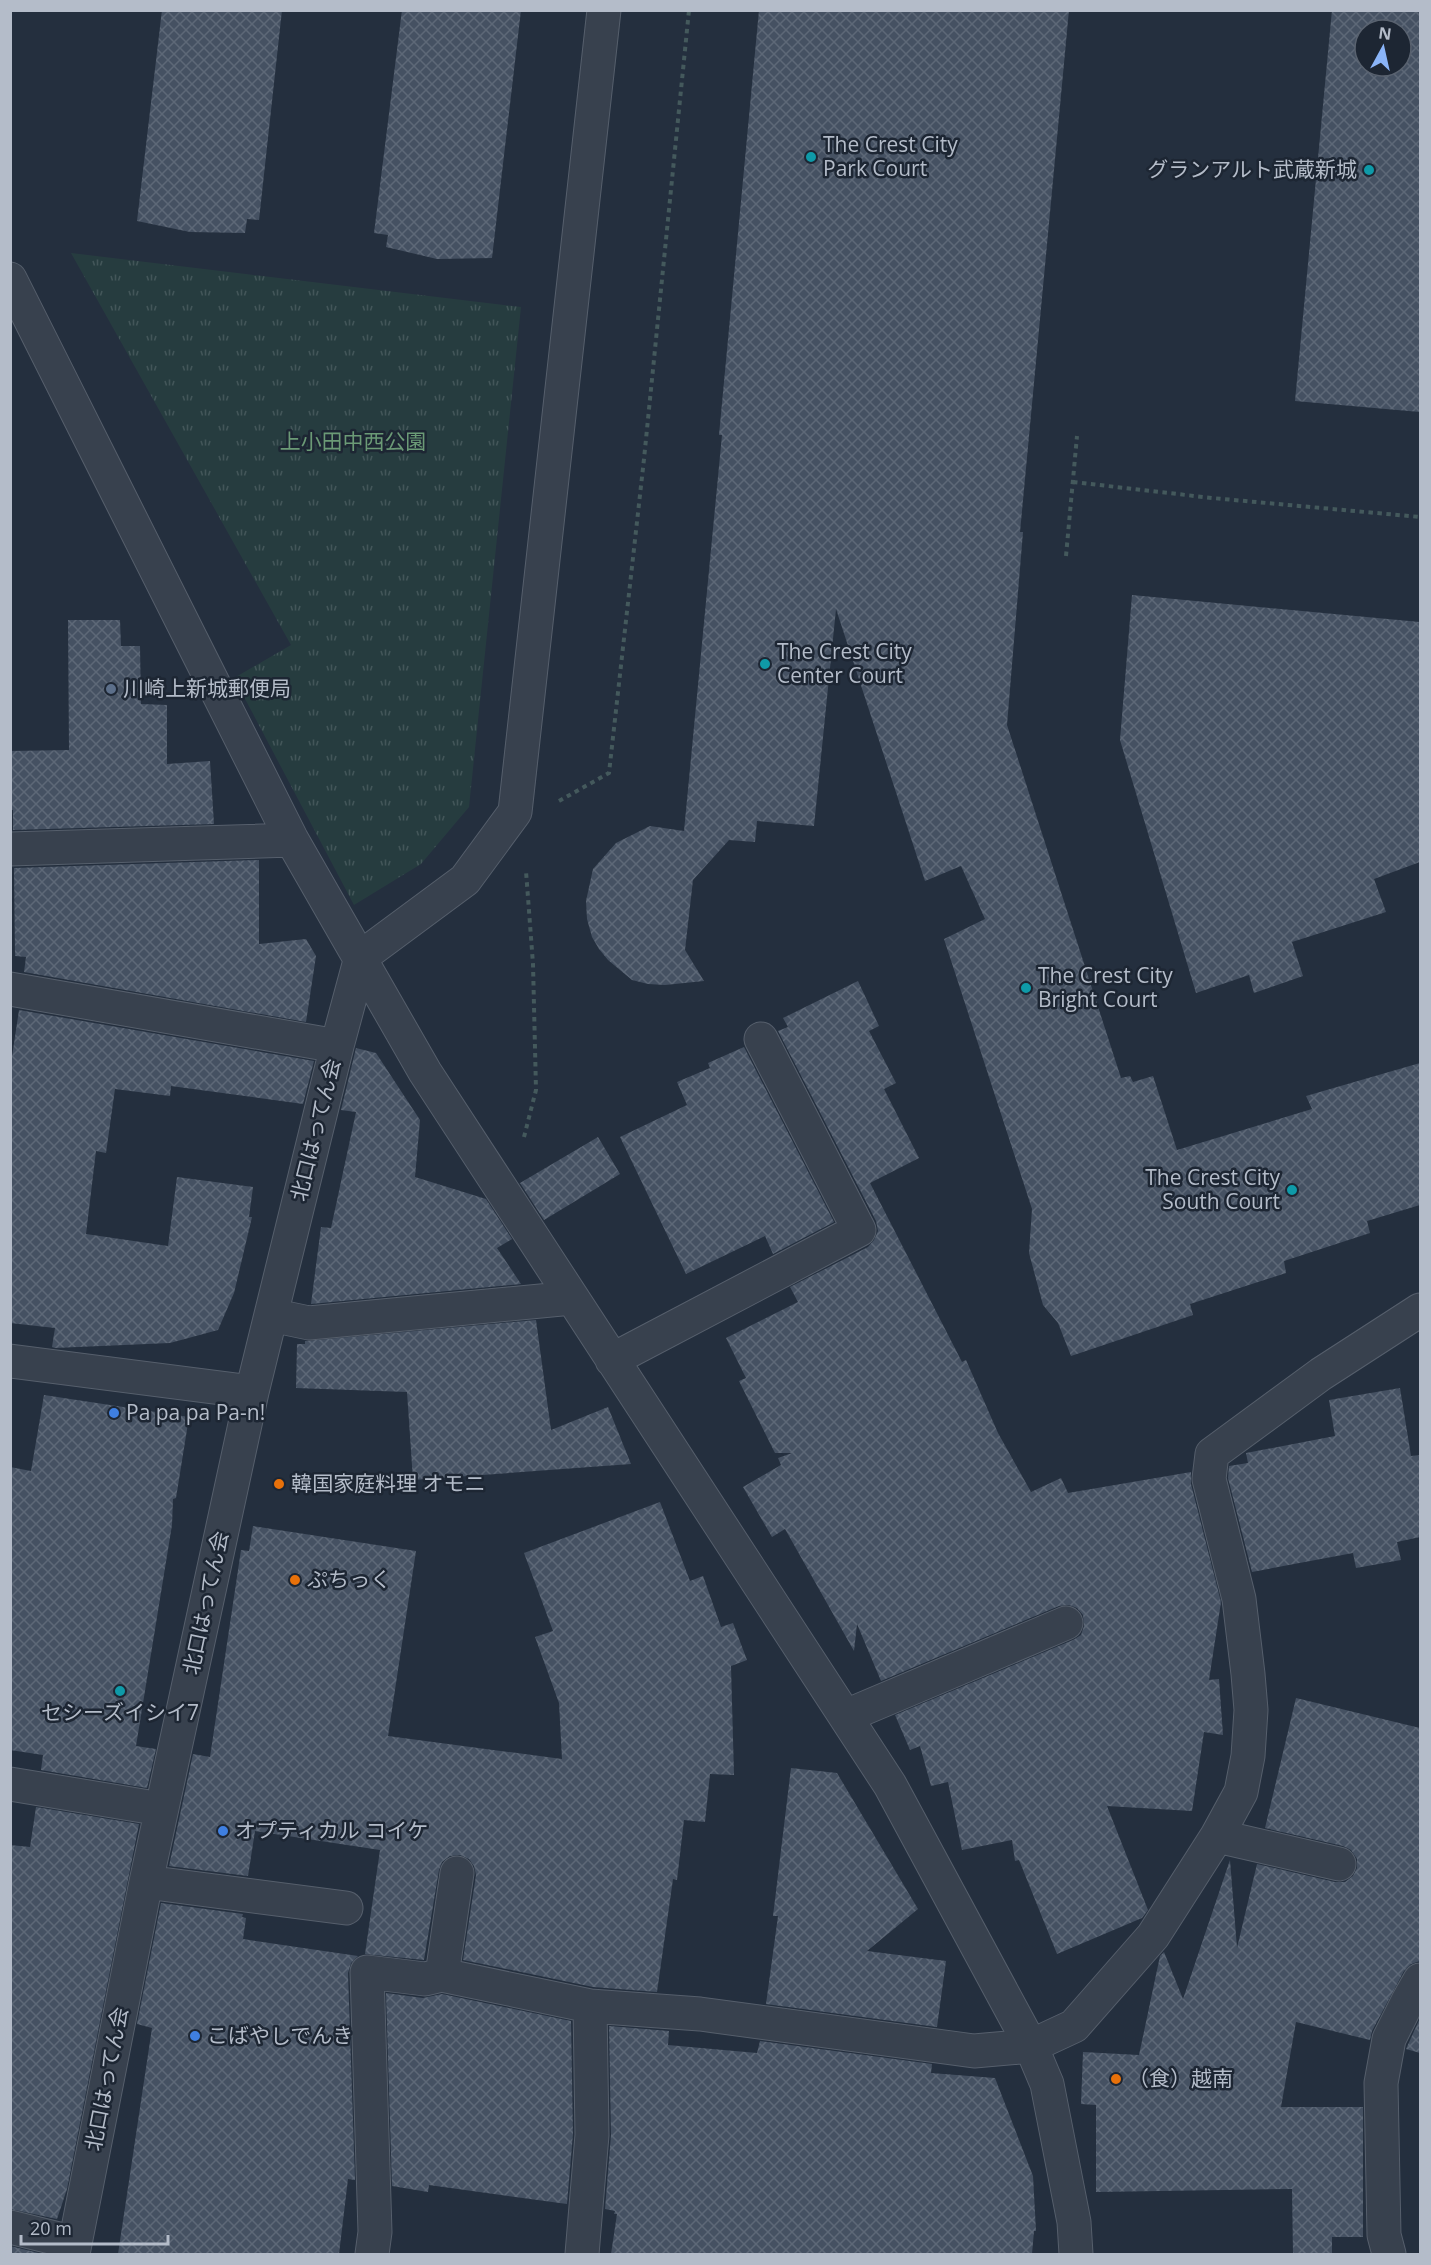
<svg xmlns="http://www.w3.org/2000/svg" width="1431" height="2265" viewBox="0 0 1431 2265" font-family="'Open Sans','Noto Sans JP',sans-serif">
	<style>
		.grass { fill: url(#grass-tufts) }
		.building { fill: url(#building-cross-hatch); fill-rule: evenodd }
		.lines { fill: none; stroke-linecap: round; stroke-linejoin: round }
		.minor-casing { stroke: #565f6c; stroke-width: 35 }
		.path { stroke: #44595c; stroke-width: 4; stroke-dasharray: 4.5 4.5; stroke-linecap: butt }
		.minor { stroke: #38414e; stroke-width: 33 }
		.culture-dot { fill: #0f9aa8; stroke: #1d2633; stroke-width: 2 }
		.service-dot { fill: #5c6f8a; stroke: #1d2633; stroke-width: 2 }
		.shop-dot { fill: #3f7fe0; stroke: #1d2633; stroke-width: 2 }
		.food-dot { fill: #e8710a; stroke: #1d2633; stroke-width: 2 }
		.labels { text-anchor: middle; stroke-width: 5; stroke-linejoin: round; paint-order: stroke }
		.poi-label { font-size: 21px; fill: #b4bcc9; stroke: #1d2633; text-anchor: start }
		.park-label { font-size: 21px; fill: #6b9a76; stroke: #1d2633 }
		.street-label { font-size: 21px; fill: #b4bcc9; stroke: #1d2633 }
	</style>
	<defs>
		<pattern id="grass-tufts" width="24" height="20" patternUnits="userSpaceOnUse" patternTransform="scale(1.5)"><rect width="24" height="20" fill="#263c3f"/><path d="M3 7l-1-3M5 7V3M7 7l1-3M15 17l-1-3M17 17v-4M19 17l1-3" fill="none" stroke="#435659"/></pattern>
		<pattern id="building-cross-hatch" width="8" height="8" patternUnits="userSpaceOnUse" patternTransform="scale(1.5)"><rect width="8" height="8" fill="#455162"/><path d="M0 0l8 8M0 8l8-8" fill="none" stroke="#5d6877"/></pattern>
	</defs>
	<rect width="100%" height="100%" fill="#242f3e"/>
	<path class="grass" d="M71,253L521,307L469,807L421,864L354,905L234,678L291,645Z"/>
	<path class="building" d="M162,10H282L259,220L247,219L245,233L190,232L137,221Z
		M402,10H521L492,258L437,259L386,247L388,235L374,233Z
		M759,10H1069L1020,532H1023L1007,725L1121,1078L1130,1076L1133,1082L1153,1076L1177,1150L1312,1109L1306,1096L1420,1063V1205L1367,1221L1370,1233L1284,1261L1286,1273L1190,1304L1193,1315L1071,1356L1058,1323L1043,1305L1029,1253L1032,1209L944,939L985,919L961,866L925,881L836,609L814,826L757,821L755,842L729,840L693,880L685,950L704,981L665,985L648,984L632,980L608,960L599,949L592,937L587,919L586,901L593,869L616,843L650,826L684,831L722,435H719Z
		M1332,10H1420V412L1295,401ZM1365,30H1401V66H1365Z
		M1132,595L1420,622V862L1374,879L1386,912L1292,942L1303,976L1254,993L1249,975L1196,993L1120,740Z
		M68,620H120L121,646H140L141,704L167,705V764L210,761L214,824L13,830V810H10V751L69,750Z
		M259,860V944L306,939L316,956L306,1022L24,972L26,957L15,956L14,868Z
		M858,981L879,1026L869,1031L896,1083L884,1089L919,1158L870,1183L962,1362L966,1360L998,1433L1031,1492L1061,1478L1068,1493L1191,1472V1484L1221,1602L1209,1680L1219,1679L1223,1735L1204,1732L1192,1811L1107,1806L1148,1910L1142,1918L1057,1954L1019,1860L1015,1861L1012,1840L962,1850L948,1782L931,1786L920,1746L910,1750L895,1715L1073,1640L1081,1635L1084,1626L1083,1615L1077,1608L1069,1605L1059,1606L881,1681L857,1624L854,1651L785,1529L772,1537L743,1487L781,1465L778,1458L792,1453H775L739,1381L746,1378L726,1338L798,1302L790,1287L868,1247L874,1240L878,1231L876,1221L778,1031L788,1027L783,1018Z
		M19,1010L314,1061L303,1104L171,1086L170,1096L115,1089L106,1153L96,1151L86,1234L168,1246L177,1177L253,1187L249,1217H252L234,1293L218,1330L170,1343L55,1348L52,1347L55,1328L10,1323V1070Z
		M744,1047L834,1222L773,1254L765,1236L686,1274L620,1137L687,1105L677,1082L710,1068L708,1063Z
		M356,1048L376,1053L420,1120L415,1177L486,1199L512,1239L497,1248L521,1284L311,1304L321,1227L331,1228L356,1112L341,1110Z
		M598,1137L620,1174L544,1220L520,1183Z
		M536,1320L551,1430L608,1407L631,1464L413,1480L407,1392L296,1388L297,1344H305V1341Z
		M1400,1388L1411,1456L1420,1455V1537L1397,1542L1401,1560L1356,1568L1353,1553L1252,1572L1228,1478L1229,1466L1248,1463L1246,1453L1335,1436L1329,1400Z
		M44,1395L189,1417L176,1498L173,1499L172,1525L136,1746L156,1749L147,1788L41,1770L43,1755L10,1750V1467L31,1471Z
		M660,1502L690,1581L703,1576L721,1627L733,1623L747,1660L731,1666L734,1775L710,1774L705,1822L684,1820L677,1880L673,1879L657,1992L593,1987L463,1960L476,1875L474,1866L469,1859L460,1855L450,1856L442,1862L439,1870L424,1960L365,1954L380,1850L255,1831L248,1876L169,1866L193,1754L210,1757L241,1550L249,1551L253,1526L416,1551L388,1736L562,1759L559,1703L535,1637L553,1631L524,1553Z
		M1296,1698L1420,1728V1961L1411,1964L1404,1971L1372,2031L1370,2040L1296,2022L1281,2107H1363V2237H1332V2254H1293L1292,2189L1096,2192V2105L1081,2104L1083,2052L1139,2055L1160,1956L1164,1952L1183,1999L1230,1860L1237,1948L1257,1864L1335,1882H1345L1353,1876L1357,1868V1859L1351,1850L1343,1846L1265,1828Z
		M791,1768L837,1773L918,1909L867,1951L946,1961L937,2027L766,2004L778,1916H773Z
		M36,1807L139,1824L67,2189L57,2219L10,2209V1845L30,1847Z
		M161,1903L243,1914L242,1917L246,1918L243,1939L358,1956L351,1963L348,1973L355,2180L348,2179L339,2254H118L152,2028L137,2024Z
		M386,1993L423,1998L442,1994L571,2021L573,2134L567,2204L429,2185L428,2192L392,2186Z
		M1420,2018V2053L1406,2049Z
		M609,2026L669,2031L668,2045L757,2053L760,2041L932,2064L931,2073L995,2078L1033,2176L1036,2231H1034L1032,2254H611L617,2214H614L615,2211L605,2209L611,2135Z
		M10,2246L43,2254H10Z"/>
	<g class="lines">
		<defs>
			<path id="minor" d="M10,279L292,840L425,1072L890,1785L1031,2046L1047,2084L1074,2222L1076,2254
				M10,849L292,840
				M10,989L337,1046
				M271,1315L309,1323L572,1298
				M612,1360L859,1230L761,1039
				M10,1361L252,1392
				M846,1716L1066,1623
				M10,1784L161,1809
				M1217,1836L1339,1864
				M146,1882L346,1908
				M442,1975L457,1873
				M10,2227L75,2243
				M73,2254L146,1882L252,1392L337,1046L361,957L465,880L515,812L604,10
				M372,2254L375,2232L367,1972L425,1979L442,1975L590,2006L700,2014L974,2051L1031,2046L1074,2026L1153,1936L1217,1836L1241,1792L1248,1756L1251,1710L1248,1674L1239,1599L1209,1479L1212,1454L1321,1374L1420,1310
				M582,2254L592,2135L590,2006
				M1389,2254L1384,2235L1381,2083L1389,2039L1408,2001L1420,1980"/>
		</defs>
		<use href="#minor" class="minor-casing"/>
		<path class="path" d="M1073,482L1212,498L1420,517
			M1066,556L1077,436
			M559,801L609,773L644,459L689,10
			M524,1137L536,1090L533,964L526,871"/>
		<use href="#minor" class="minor"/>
	</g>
	<g class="culture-dot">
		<circle cx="811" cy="157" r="6"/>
		<circle cx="1369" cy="170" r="6"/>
		<circle cx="765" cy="664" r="6"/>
		<circle cx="1026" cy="988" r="6"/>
		<circle cx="1292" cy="1190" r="6"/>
		<circle cx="120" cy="1691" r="6"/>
	</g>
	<circle class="service-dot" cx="111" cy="689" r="6"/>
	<g class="shop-dot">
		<circle cx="114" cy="1413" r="6"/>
		<circle cx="223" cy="1831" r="6"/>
		<circle cx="195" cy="2036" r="6"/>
	</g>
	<g class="food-dot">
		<circle cx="279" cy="1484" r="6"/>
		<circle cx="295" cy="1580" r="6"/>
		<circle cx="1116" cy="2079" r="6"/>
	</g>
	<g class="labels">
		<g class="poi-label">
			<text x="823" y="152">The Crest City<tspan x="823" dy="24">Park Court</tspan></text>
			<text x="1357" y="177" text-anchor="end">グランアルト武蔵新城</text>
			<text x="777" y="659">The Crest City<tspan x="777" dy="24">Center Court</tspan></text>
			<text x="123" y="696">川崎上新城郵便局</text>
			<text x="1038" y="983">The Crest City<tspan x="1038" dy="24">Bright Court</tspan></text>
			<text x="1280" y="1185" text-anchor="end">The Crest City<tspan x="1280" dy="24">South Court</tspan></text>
			<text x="126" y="1420">Pa pa pa Pa-n!</text>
			<text x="291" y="1491">韓国家庭料理 オモニ</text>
			<text x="307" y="1587">ぷちっく</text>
			<text x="120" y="1720" text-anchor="middle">セシーズイシイ7</text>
			<text x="235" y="1838">オプティカル コイケ</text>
			<text x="207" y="2043">こばやしでんき</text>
			<text x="1128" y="2086">（食）越南</text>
		</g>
		<g class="park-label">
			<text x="353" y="449">上小田中西公園</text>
		</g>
		<g class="street-label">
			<text transform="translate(316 1130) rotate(-76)" y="7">北口はってん会</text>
			<text transform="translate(206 1603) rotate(-78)" y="7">北口はってん会</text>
			<text transform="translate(107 2079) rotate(-79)" y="7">北口はってん会</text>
		</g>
	</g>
	<rect width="1431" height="2265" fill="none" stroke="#b4bcc9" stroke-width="24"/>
	<g transform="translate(1383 48) rotate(8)"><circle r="28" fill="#1d2633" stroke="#59626f" stroke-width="1.5"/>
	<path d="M0-4.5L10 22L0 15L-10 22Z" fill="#8ab4f8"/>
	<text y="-9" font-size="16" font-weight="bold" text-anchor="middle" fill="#b4bcc9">N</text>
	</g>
	<path d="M21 2235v9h147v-9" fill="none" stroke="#b4bcc9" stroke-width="3"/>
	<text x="30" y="2235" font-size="18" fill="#b4bcc9" stroke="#1d2633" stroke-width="4.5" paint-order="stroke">20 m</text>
</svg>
